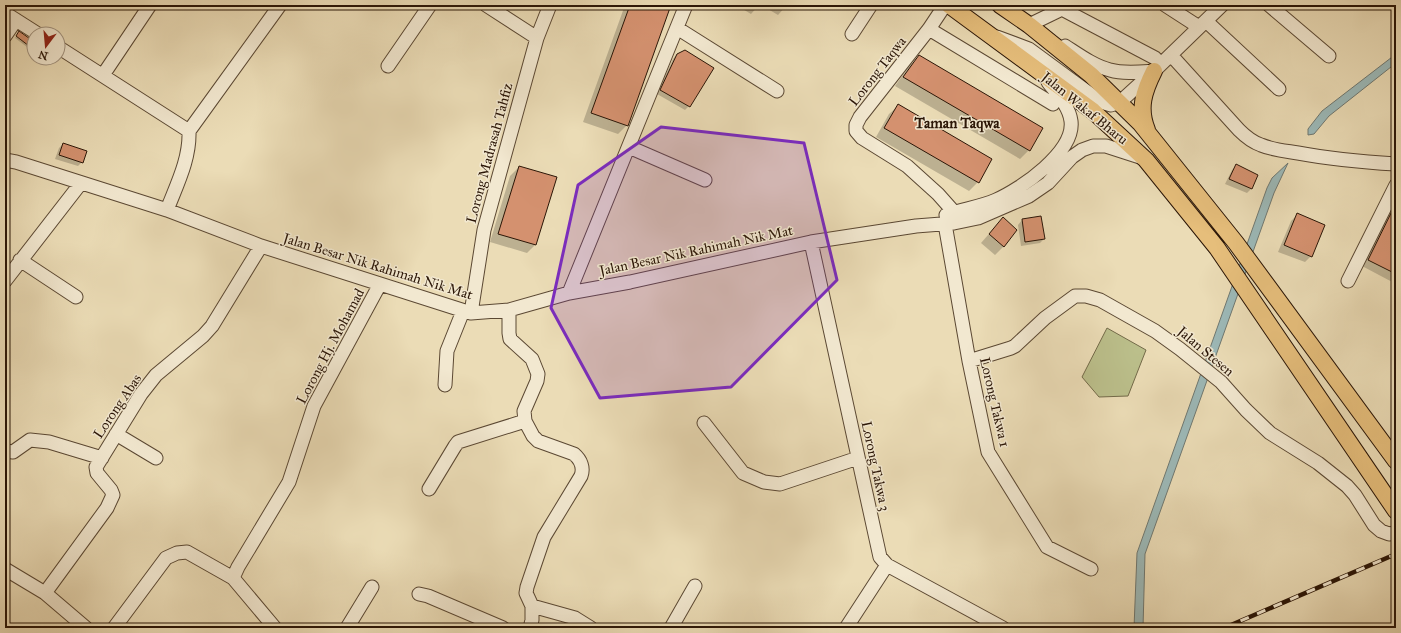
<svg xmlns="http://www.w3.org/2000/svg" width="1401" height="633" viewBox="0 0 1401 633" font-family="'IM FELL Great Primer',serif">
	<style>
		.green { fill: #bbbf8b; stroke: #736a49 }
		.water { fill: #9cb9b8; stroke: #6f7871 }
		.shadow { fill: #0003 }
		.building { fill: #d4916f; stroke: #2b1607 }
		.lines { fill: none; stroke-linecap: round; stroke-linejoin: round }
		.minor-casing { stroke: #5b4833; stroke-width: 15 }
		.major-casing { stroke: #2b1607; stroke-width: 18 }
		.minor { stroke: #f2e8d0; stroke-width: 13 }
		.major { stroke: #e6be7b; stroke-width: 16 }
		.rail-casing { stroke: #2b1607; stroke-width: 4.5 }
		.rail { stroke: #f2e8d0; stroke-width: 3; stroke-dasharray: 9; stroke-linecap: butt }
		.marked { fill: #7b2cbf; fill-opacity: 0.2; stroke: #7b2cbf; stroke-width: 3; stroke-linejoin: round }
		.labels { text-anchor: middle; stroke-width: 3; stroke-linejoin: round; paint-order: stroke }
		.street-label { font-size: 14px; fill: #2b1607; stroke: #f2e8d0 }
		.neighbourhood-label { font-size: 15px; font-weight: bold; fill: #2b1607; stroke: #f2e8d0 }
	</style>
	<rect width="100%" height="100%" fill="#ebdcb6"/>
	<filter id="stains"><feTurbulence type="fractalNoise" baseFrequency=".005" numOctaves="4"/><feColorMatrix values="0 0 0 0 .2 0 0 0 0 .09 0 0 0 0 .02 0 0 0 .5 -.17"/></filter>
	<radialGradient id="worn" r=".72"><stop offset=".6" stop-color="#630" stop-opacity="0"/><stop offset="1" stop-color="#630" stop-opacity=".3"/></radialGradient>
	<path class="green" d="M1107,328L1146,350L1128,396L1099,397L1082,377Z"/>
	<path class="water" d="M1396,54V63L1329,116L1314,134L1308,135V129L1322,111Z
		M1288,163L1274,193L1145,554L1143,628H1134L1137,553L1267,188L1272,178Z"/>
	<path class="shadow" d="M625,5H670L627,125L618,134L583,122Z
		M736,5H759L751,14Z
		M761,5H787L778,15Z
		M17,35L32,41L27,47L15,38Z
		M677,54L689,106L685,110L657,94L673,59Z
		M919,56L1029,150L1020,159L895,86L910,65Z
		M898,106L978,182L969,191L876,137L889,114Z
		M63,144L82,162L78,166L55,159L59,148Z
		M1236,166L1257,175L1251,189L1247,193L1225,184L1232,170Z
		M519,167L535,245L527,253L490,242L510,176Z
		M1394,208L1396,209V284L1362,266L1388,214Z
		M1297,215L1311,256L1305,262L1278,252L1291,221Z
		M1022,220L1044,239L1040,243L1021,246L1018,225Z
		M995,227L1004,246L995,255L981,243Z"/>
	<path class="building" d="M630,5H671L628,126L591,113Z
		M19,31L33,41L29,46L16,36Z
		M685,50L714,68L690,107L660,90L677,54Z
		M919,55L1043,128L1030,151L903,77Z
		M898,104L992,159L979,183L884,128Z
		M63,143L87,151L83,163L59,155Z
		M1236,164L1258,175L1252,189L1229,179Z
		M519,166L557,177L536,245L498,234Z
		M1396,203V274L1368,260Z
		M1297,213L1325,225L1312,257L1284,245Z
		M1041,216L1045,239L1025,242L1022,219Z
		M1003,217L1017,230L1004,247L989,234Z"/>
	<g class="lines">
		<defs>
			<path id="minor" d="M486,5L537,38
				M945,5L929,29L860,117L856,125V131L862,138L907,166L938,194L954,212
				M1165,5L1199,27
				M1269,5L1329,56
				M5,13L38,34
				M1206,21L1279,89
				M1029,25L1062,9L1155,58L1161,64
				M677,28L777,91
				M929,29L1053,104
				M852,34L871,5
				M5,36L16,20
				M997,37L1029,49L1101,102L1111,105L1120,102L1154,71L1222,5
				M1065,46C1079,55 1094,66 1110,70C1124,74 1140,72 1154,71
				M58,47L189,131C190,159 177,184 167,210
				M1171,55L1239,130C1246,137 1252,142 1261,145C1273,150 1286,151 1298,153C1330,159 1363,162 1396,164
				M388,66L430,5
				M103,75L150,5
				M189,131L280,5
				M629,147L705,180
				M5,160L16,162L167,210L261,246L471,313L509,310L569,293L630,282L811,242L916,226L954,223L978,218L1029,196L1048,183L1072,157L1082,150L1093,146H1106L1140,157
				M946,215C963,209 980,207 996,200C1021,189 1075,152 1071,121C1069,106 1057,94 1048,82
				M945,224L969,361L988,452L1047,547L1091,569
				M811,242L880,557L887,565L1003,628
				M20,260L76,297
				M5,281L81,183
				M1348,281L1396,185
				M569,293L686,5
				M509,310V333L510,339L532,359L538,374L537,381L524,411L525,421L533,436L538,441L574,454C581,460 584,468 581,476L544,537L527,587L526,593L532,606L575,618L591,628
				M471,313L484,230L537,38L550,5
				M969,361L1011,348L1015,346L1045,318L1075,296H1086L1100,300L1155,331L1180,349L1221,382L1246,410L1270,433L1318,463L1347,486L1355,495L1374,525L1381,531L1389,534L1396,533
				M445,385L447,351L463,311
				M704,423L743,473L764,482L780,484L858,458
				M116,434L156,458
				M5,451L13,452L30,440L49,442L102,458
				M429,489L455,446L458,442L525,421
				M5,569L45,593L86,628
				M45,593L107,508L113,495L111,490L97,473L96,467L141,394L156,375L203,336L212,326L261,246
				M419,594L428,596L503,628
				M114,628L166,558L177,553L187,552L233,578
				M275,628L233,578L238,567L289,482L314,406L380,284
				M347,628L372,587
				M530,628L532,620V606
				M671,628L695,586
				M846,628L887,565"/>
			<path id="major" d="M949,5L1093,111L1146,160L1217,248L1396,511
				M1000,5L1029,25L1091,75L1140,123L1236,243L1396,461
				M1147,130C1138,108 1144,91 1154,71"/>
		</defs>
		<use href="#minor" class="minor-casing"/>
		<use href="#major" class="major-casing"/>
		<use href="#minor" class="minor"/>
		<use href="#major" class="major"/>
		<defs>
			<path id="rail" d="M1224,628L1396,554"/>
		</defs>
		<use href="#rail" class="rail-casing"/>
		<use href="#rail" class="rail"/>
	</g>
	<path class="marked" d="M661,127L804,143L837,280L731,387L600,398L551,308L578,185Z"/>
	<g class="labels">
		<g class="street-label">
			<text transform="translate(877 71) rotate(-52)" y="5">Lorong Taqwa</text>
			<text transform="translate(1085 108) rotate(39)" y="5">Jalan Wakaf Bharu</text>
			<text transform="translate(489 153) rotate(-75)" y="5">Lorong Madrasah Tahfiz</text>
			<text transform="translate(696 250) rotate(-12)" y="5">Jalan Besar Nik Rahimah Nik Mat</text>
			<text transform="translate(378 266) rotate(17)" y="5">Jalan Besar Nik Rahimah Nik Mat</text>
			<text transform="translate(330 346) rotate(-62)" y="5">Lorong Hj. Mohamad</text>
			<text transform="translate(1206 351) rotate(40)" y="5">Jalan Stesen</text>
			<text transform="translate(995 402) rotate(77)" y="5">Lorong Takwa 1</text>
			<text transform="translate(117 406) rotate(-56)" y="5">Lorong Abas</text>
			<text transform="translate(876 466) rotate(78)" y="5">Lorong Takwa 3</text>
		</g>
		<g class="neighbourhood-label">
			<text x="957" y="128">Taman Taqwa</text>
		</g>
	</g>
	<rect width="1401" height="633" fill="none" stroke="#ebdcb6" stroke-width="20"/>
	<rect x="6" y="6" width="1389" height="621" fill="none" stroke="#2b1607" stroke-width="2"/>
	<rect x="10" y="10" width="1381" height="613" fill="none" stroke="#2b1607"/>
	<g transform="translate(46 46) rotate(196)"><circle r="19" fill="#f2e8d0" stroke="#a29480"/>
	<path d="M0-3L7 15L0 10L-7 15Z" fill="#8f2418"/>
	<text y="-6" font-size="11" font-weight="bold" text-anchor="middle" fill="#2b1607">N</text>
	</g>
	<rect width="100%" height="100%" filter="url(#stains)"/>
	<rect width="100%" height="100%" fill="url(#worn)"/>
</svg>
